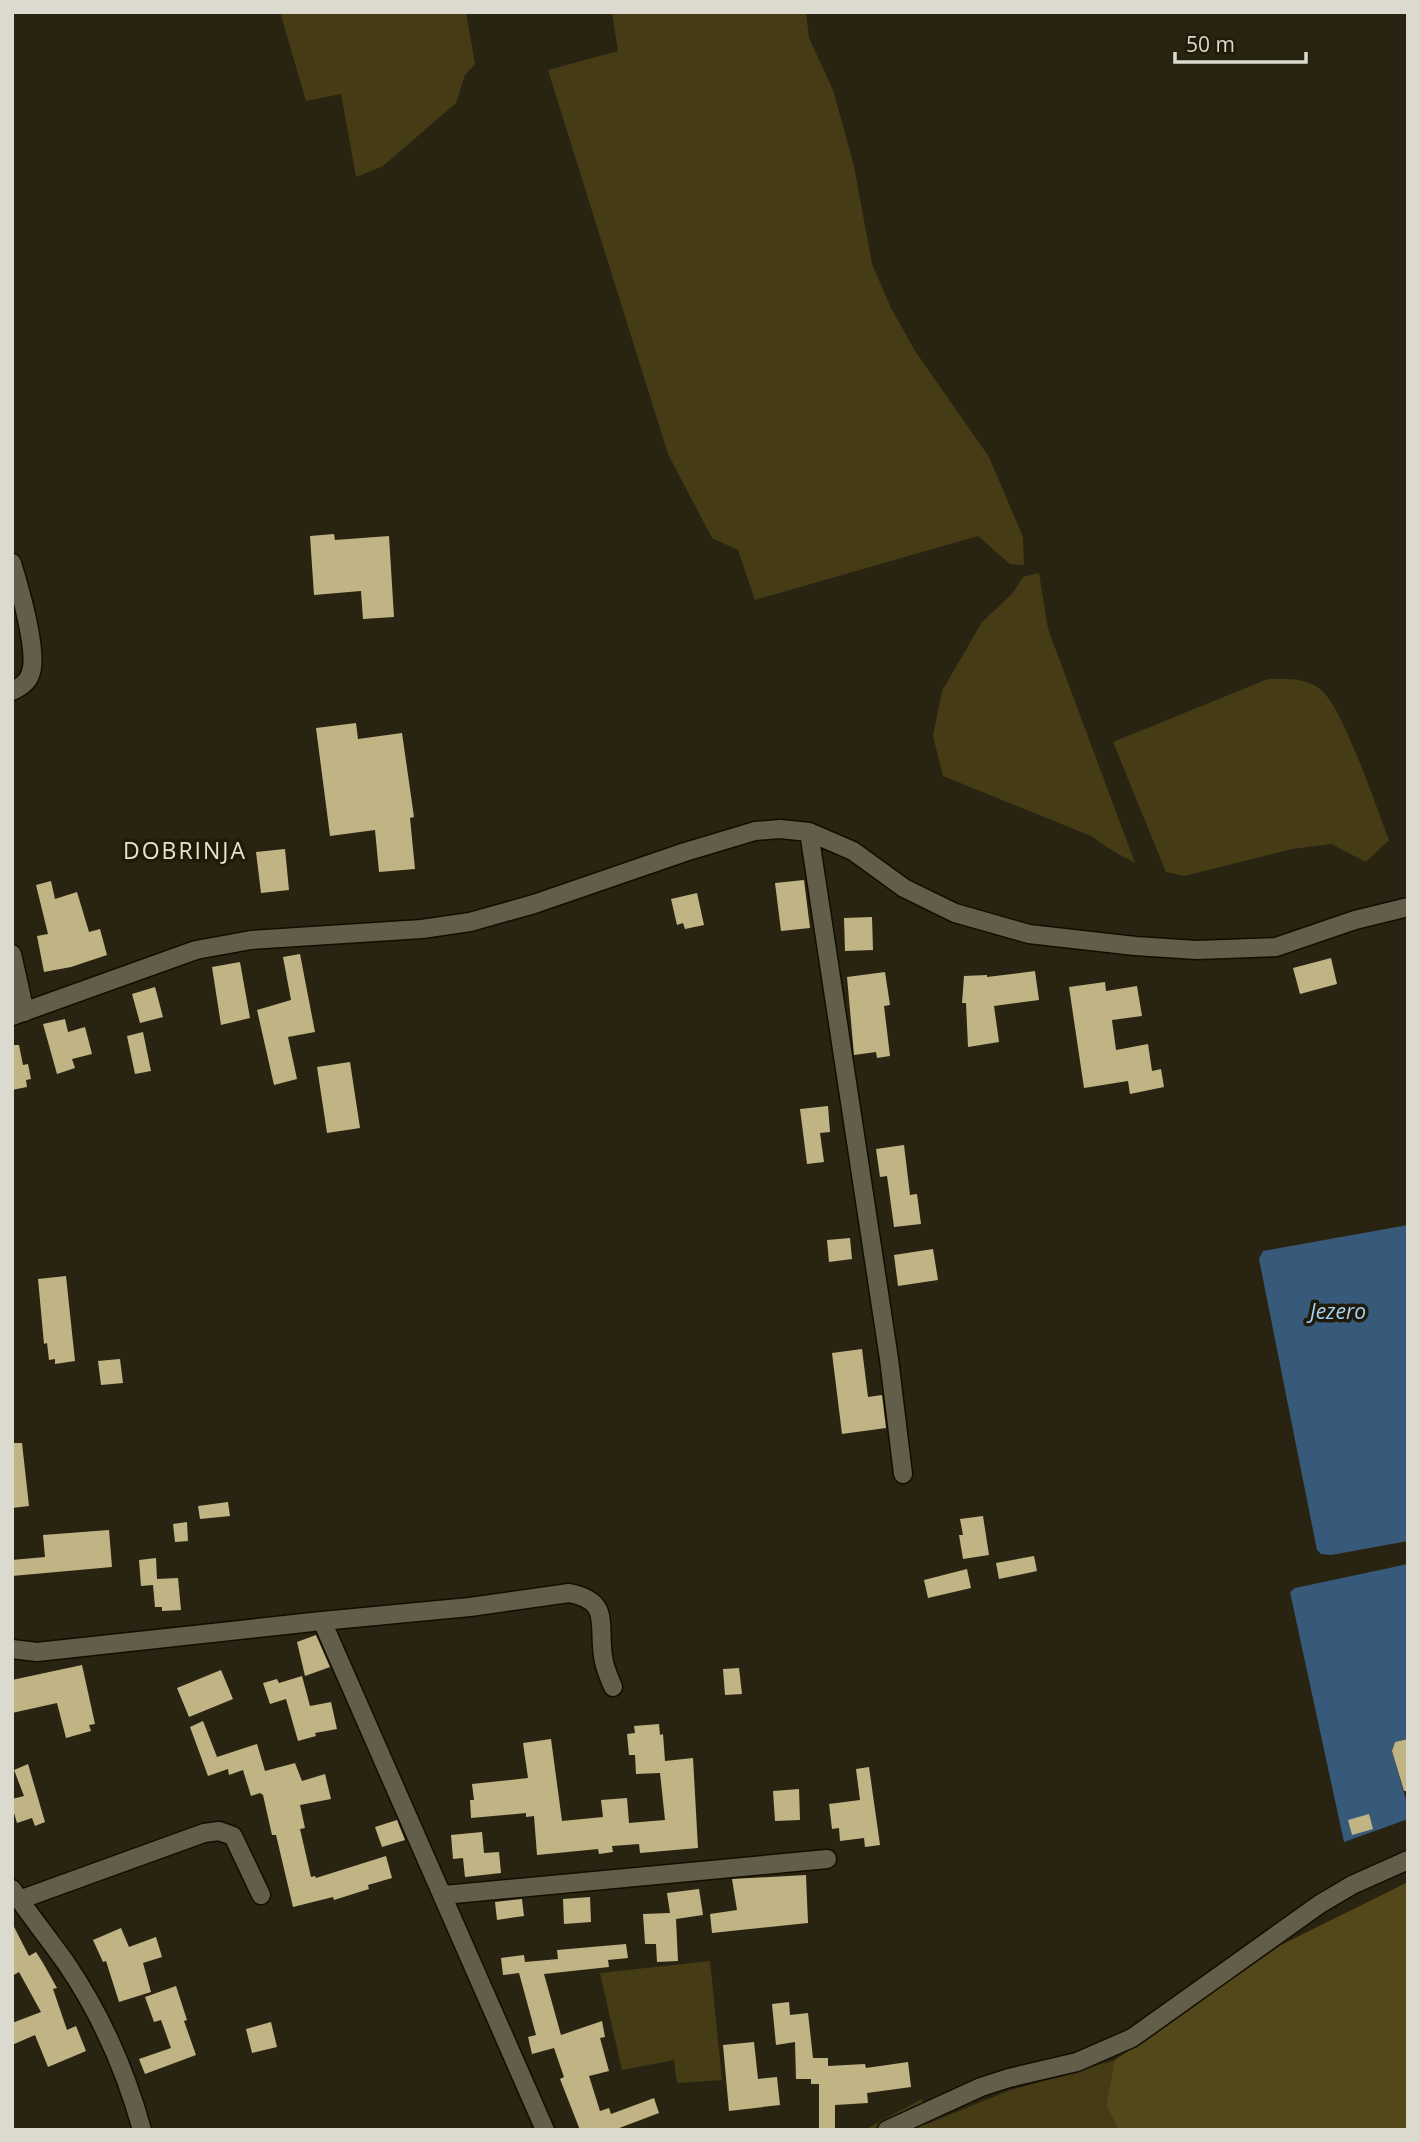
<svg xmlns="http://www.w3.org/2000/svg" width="1420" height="2142" viewBox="0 0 1420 2142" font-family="'Open Sans',sans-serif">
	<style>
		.green { fill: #453c16 }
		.forest { fill: #53481a }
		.water { fill: #385a7a }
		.building { fill: #c1b484 }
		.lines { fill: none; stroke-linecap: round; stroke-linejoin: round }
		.street-casing { stroke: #120d00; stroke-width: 21 }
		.street { stroke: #635e4a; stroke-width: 18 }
		.labels { text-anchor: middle; stroke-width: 7; stroke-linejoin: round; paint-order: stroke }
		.water-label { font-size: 21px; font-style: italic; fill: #a6d2fd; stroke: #1f1b08 }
		.quarter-label { font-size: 23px; letter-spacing: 2px; fill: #e7e2ca; stroke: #1f1b08 }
	</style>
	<rect width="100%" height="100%" fill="#292412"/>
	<path class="green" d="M280,12H466L475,64L465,75L456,103L383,166L356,177L341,94L306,101Z
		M612,12H806L809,38L833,90L854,166L872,264L891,308L915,351L989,457L1023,537L1024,565L1010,564L978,536L755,600L738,550L712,538L668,454L548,70L618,51Z
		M1039,573L1048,629L1135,863L1113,851L1091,836L943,776L933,736L942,691L982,622L1012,594L1023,577Z
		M1268,679C1286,679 1305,677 1320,689C1342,705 1377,809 1389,840L1366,862L1331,844L1292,849L1184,876L1166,872L1113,742Z
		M710,1961L722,2080L677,2083L674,2060L622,2070L600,1973Z
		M1115,2060L1106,2105L1119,2130H864L922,2099L927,2124L1008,2091Z"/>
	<path class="forest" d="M1408,1882V2130H1119L1106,2105L1115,2060L1281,1945Z"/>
	<path class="water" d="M1408,1225V1541L1331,1555L1321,1554L1317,1550L1259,1259L1263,1251Z
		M1408,1564V1739L1395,1742L1392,1751L1408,1807V1819L1344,1842L1290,1592L1295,1588Z"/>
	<path class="building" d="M334,534L335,540L389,536L394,617L363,619L361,591L314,595L310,536Z
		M356,723L358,739L402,733L414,817L410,818L415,869L379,872L375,830L330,836L316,728Z
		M285,849L289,890L261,893L256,852Z
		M804,880L810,928L781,931L775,883Z
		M51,881L55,899L77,892L89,932L100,929L107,955L71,967L44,972L37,936L48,934L36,885Z
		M697,893L704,925L685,929L683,923L677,925L671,899Z
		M872,917L873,950L845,951L844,918Z
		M300,954L315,1032L288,1037L297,1079L274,1085L257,1010L291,1000L283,957Z
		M1331,958L1337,984L1300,994L1293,968Z
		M240,962L250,1018L221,1025L212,967Z
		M1035,971L1039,1000L994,1006L999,1042L968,1047L966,1003H962L964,976L987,975V977Z
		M885,972L890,1005L884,1006L890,1056L877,1058L876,1052L854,1055L847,977Z
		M1105,982L1106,991L1137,986L1142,1016L1112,1020L1116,1050L1148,1044L1152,1071L1161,1069L1164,1087L1130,1094L1128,1081L1084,1088L1069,987Z
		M155,987L163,1017L140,1023L132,994Z
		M65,1019L68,1032L85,1027L92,1054L72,1059L75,1068L57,1074L43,1024Z
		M143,1032L151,1071L135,1074L127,1036Z
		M12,1045H19L23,1065L28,1064L31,1079L26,1080L27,1087L12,1090Z
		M350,1062L360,1128L327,1133L317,1067Z
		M828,1106L830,1132L820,1133L824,1162L807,1164L800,1109Z
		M904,1145L910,1195L917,1194L921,1224L894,1227L887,1176L880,1177L876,1149Z
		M850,1238L852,1259L829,1262L827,1240Z
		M933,1249L938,1280L898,1286L894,1255Z
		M66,1276L75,1361L55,1364V1359L49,1360L47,1343L44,1344L38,1279Z
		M862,1349L868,1397L882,1395L886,1428L842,1434L832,1353Z
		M120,1359L123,1383L101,1385L98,1361Z
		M12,1443H22L29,1506L12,1508Z
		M228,1502L230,1516L200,1519L198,1506Z
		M983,1516L989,1555L963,1559L959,1535H963L960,1519Z
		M187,1522L188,1541L175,1542L173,1524Z
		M109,1530L112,1567L12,1576V1560L45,1557L43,1535Z
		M1034,1556L1037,1571L999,1579L996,1563Z
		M156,1558L157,1579L178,1578L181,1610L162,1611V1607H155L153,1585L141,1586L139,1560Z
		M967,1569L971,1588L928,1598L924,1580Z
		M316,1635L330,1667L305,1676L297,1642Z
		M82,1665L95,1724L89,1725L91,1731L66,1738L57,1703L12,1713V1680Z
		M739,1668L742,1694L725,1695L723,1669Z
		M221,1670L233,1699L189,1717L177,1688Z
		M302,1676L310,1706L331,1702L337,1729L315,1733L316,1736L298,1741L286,1699L270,1704L263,1683L277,1679L279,1683Z
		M203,1721L217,1757L257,1744L265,1771L295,1763L302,1781L325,1774L331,1799L300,1805L305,1828L300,1829L311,1877L315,1876L316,1878L386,1856L392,1878L368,1885L369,1889L334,1900L333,1897L293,1907L276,1835H272L263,1795L260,1793L251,1796L243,1770L229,1775L228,1769L208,1776L190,1727Z
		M659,1724L660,1735L663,1734L665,1761L693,1758L698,1848L640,1853L639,1844L612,1846L613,1852L599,1854L598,1849L537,1855L534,1816L526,1817V1813L471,1818L470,1800H474L472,1784L528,1778L523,1743L551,1739L562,1821L603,1817L601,1800L627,1798L629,1823L665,1820L660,1773L636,1774L635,1755H629L627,1734L635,1733L634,1726Z
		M1408,1739V1791H1404L1392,1751L1395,1742Z
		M28,1764L45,1822L35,1826L32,1818L17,1823L12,1806V1799L24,1796L14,1770Z
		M869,1767L880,1845L865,1847L864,1838L840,1841L839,1828L832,1829L829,1804L860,1800L856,1769Z
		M799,1789L800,1820L775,1821L773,1791Z
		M1369,1814L1373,1829L1352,1835L1348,1820Z
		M397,1820L405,1840L382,1847L375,1827Z
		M482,1832L484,1853L499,1852L501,1873L465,1877L463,1858L453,1859L451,1835Z
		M806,1875L808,1923L712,1933L710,1914L737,1910L732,1879Z
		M699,1889L703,1915L676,1919L678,1961L657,1962L656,1944H645L643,1914L670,1913L667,1893Z
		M590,1897L591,1922L564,1924L563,1899Z
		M522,1899L524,1916L497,1920L495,1902Z
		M12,1923L29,1956L36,1952L43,1963L57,1988L53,1989L67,2030L76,2026L86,2051L48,2067L35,2035L12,2045V2023L41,2012L19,1972L12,1976Z
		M121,1928L129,1947L156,1937L162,1957L143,1963L151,1992L119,2002L106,1961L103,1962L93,1940Z
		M626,1944L628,1958L608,1960L609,1967L544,1974L561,2035L602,2021L605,2037L600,2038L609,2071L589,2076L600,2111L609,2108L611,2114L654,2098L659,2113L614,2130H580L560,2079L564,2077L554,2048L532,2054L528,2037L536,2035L519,1973L503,1975L501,1958L524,1955L525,1962L558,1959L557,1950Z
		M176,1986L187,2020L184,2021L196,2055L145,2074L139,2059L171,2048L161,2020L154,2022L145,1997Z
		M789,2002L790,2015L808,2013L813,2058H828V2066L865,2064L866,2068L908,2062L911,2087L867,2093L868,2103L835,2105V2130H819V2084H811V2079H796L795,2042L776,2045L772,2004Z
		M271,2022L277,2047L252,2053L246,2029Z
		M754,2042L758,2079L777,2077L780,2105L729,2111L723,2045Z"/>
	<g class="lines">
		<defs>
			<path id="street" d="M12,563C19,586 38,651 31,672C29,682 21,687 12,691
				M809,832L889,1359L903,1474
				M12,954L25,1012
				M12,1016L196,950L251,940L422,929L470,922L534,904L685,852L755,831L780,829L809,832L853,851L904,888L955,913L1029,934L1135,946L1197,950L1276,947L1355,920L1408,907
				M322,1621L470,1607L569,1593C611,1601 598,1623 603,1656C604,1667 609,1677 613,1687
				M12,1649L37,1652L322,1621L545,2130
				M12,1889C29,1914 48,1938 66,1963C100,2013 126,2072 142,2130
				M444,1895L827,1859
				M19,1900L204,1833L219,1831L233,1836L261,1895
				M887,2130L981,2087L1009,2078L1077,2062L1132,2038L1320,1904L1352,1885L1408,1860"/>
		</defs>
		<use href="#street" class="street-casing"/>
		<use href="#street" class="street"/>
	</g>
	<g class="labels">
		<g class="water-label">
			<text x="1338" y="1319">Jezero</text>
		</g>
		<g class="quarter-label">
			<text x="185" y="859">DOBRINJA</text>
		</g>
	</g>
	<rect width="1420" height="2142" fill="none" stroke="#dcdace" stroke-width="28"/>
	<path d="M1175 52v10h131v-10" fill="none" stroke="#dcdace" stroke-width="3.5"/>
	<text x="1186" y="52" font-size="21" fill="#dcdace" stroke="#1f1b08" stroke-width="5" paint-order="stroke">50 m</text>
</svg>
